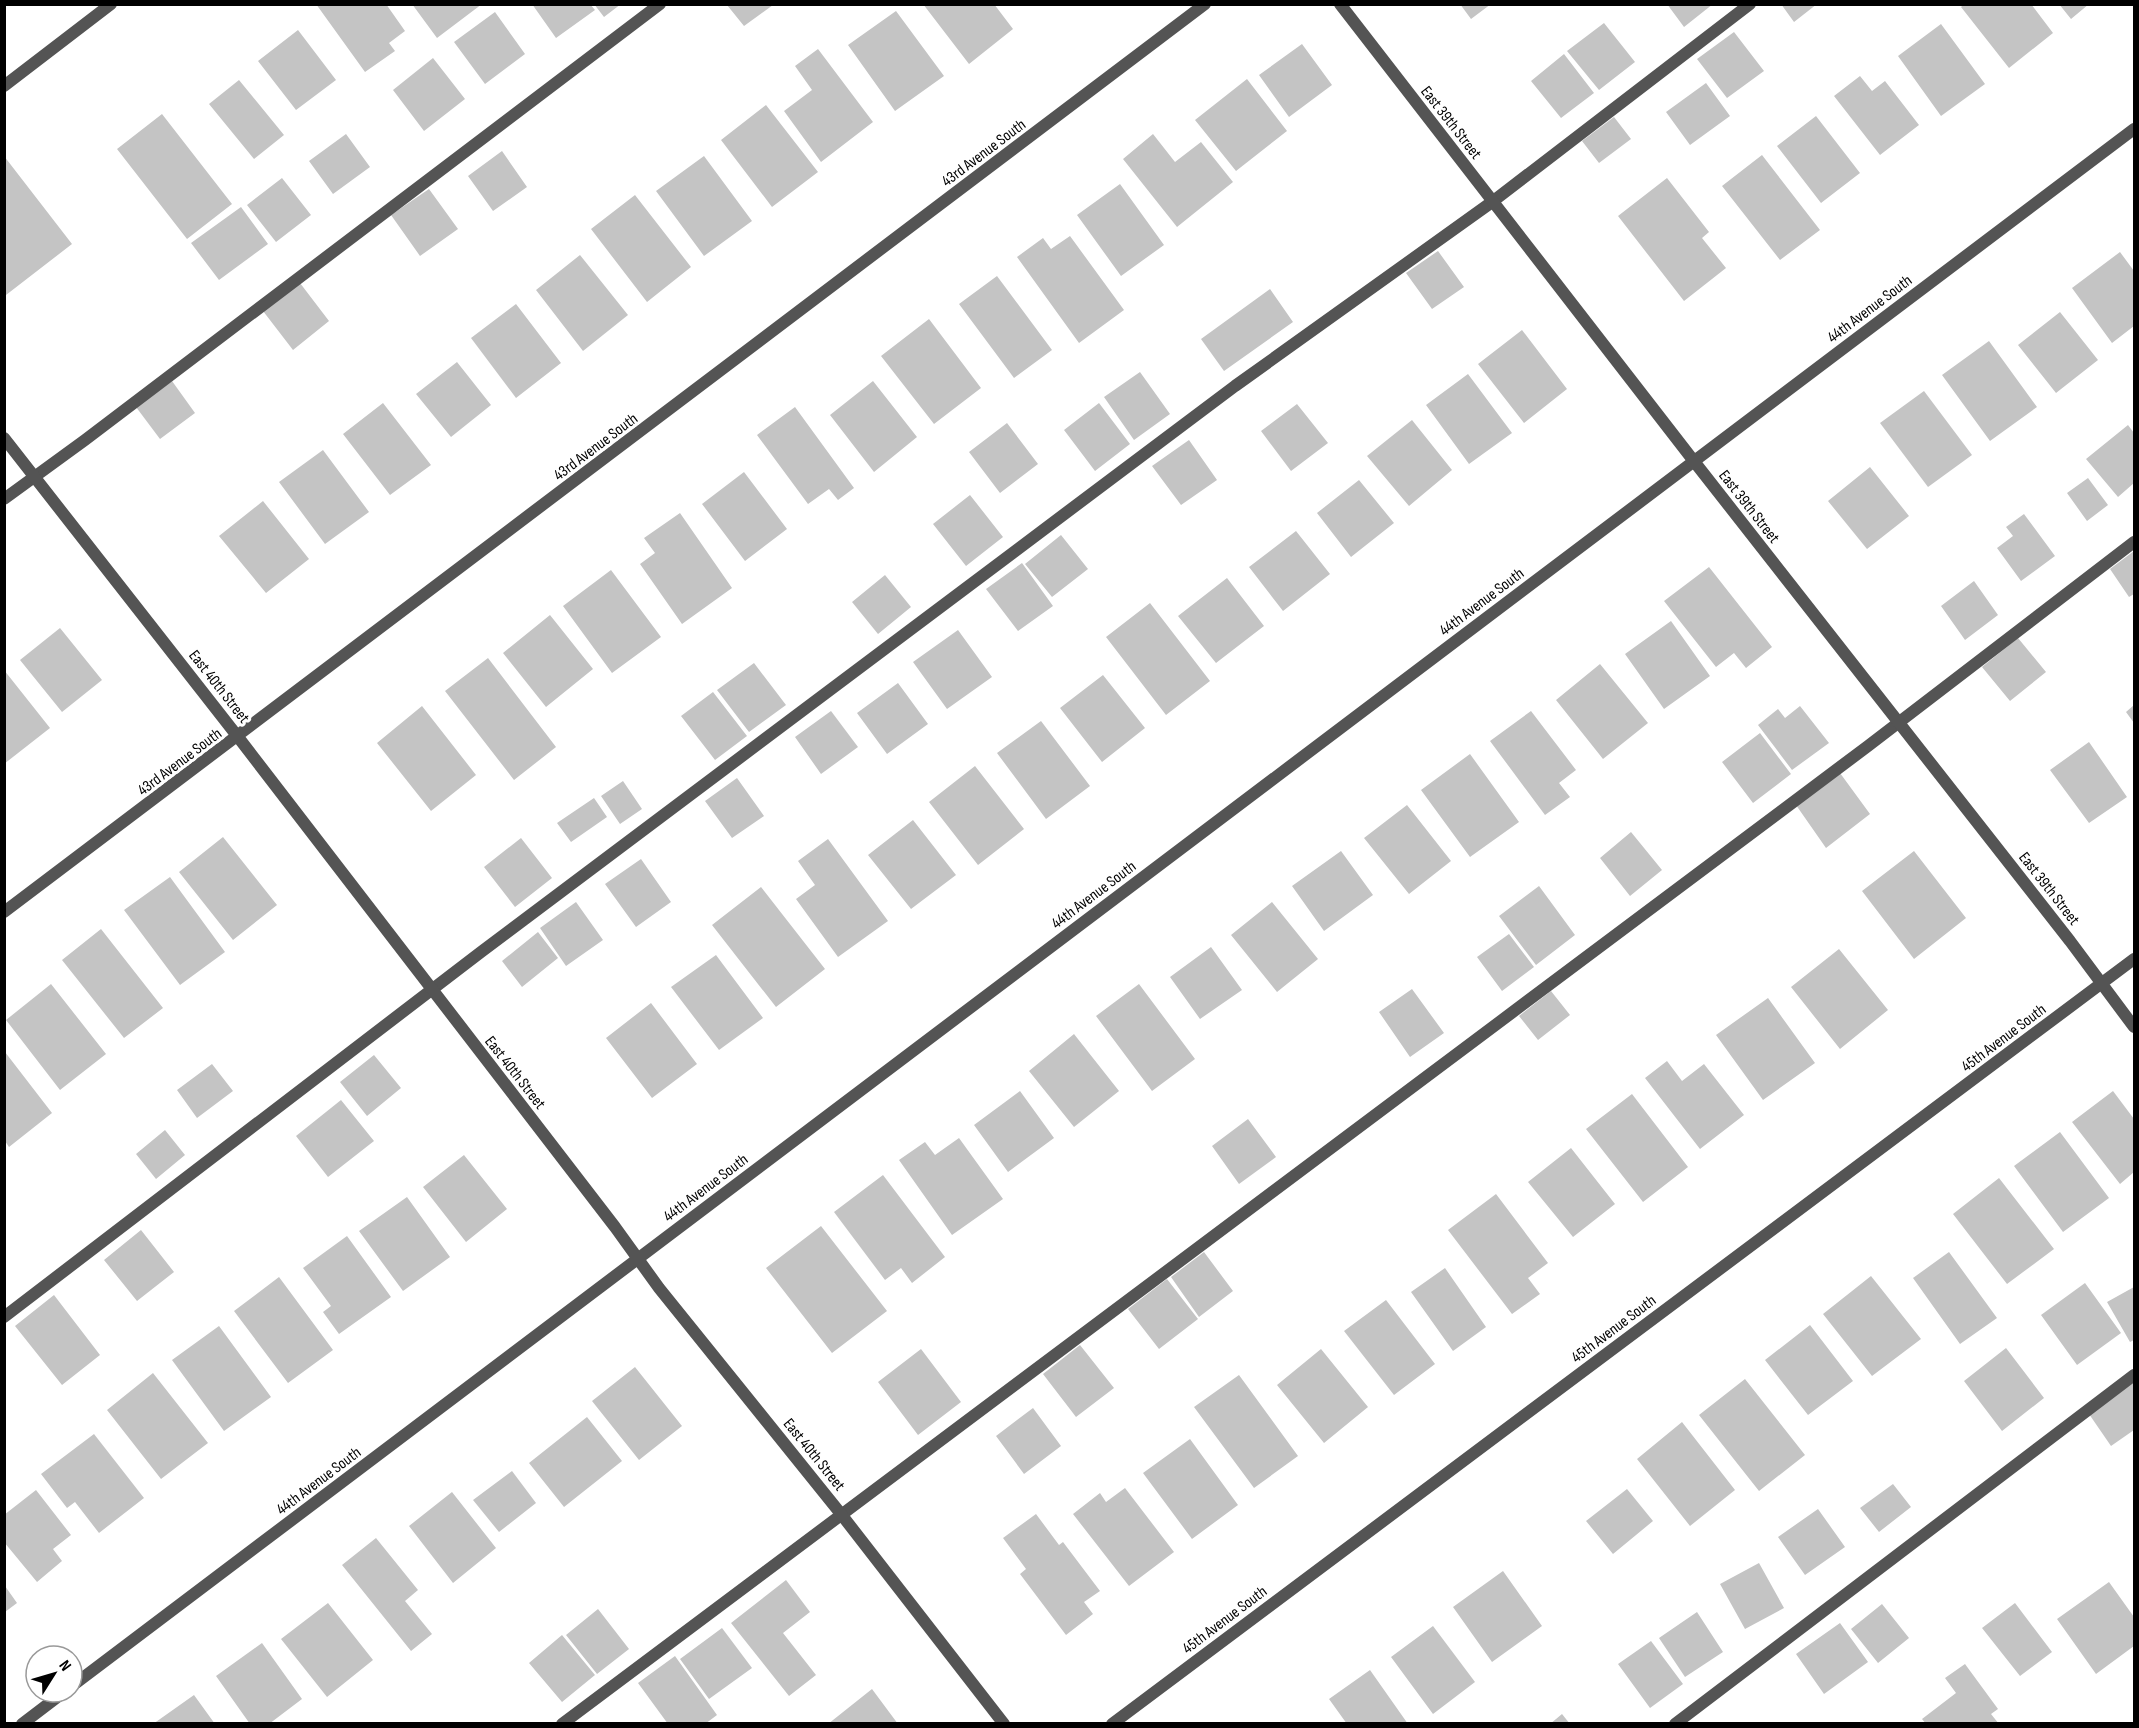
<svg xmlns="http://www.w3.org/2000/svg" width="2139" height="1728" viewBox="0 0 2139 1728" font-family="'Sofia Sans Condensed',sans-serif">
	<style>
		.building { fill: #c4c4c4 }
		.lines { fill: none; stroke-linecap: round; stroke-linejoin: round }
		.service { stroke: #545454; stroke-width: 12 }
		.minor { stroke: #545454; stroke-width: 12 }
		.tertiary { stroke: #545454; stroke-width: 12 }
		.labels { text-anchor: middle; stroke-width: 6; stroke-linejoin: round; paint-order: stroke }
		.street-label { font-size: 16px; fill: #000; stroke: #fff }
	</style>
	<rect width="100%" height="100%" fill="#fff"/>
	<path class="building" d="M316,4H386L405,31L389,43L395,51L365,72Z
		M412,4H482L437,38Z
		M532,4H590L595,10L556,38Z
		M594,4H621L604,17Z
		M923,4H994L1013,29L969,64Z
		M1460,4H1491L1471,19Z
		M1667,4H1713L1684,27Z
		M1781,4H1817L1794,22Z
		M1964,4H2031L2053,33L2009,68L1961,7Z
		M2059,4H2089L2071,19Z
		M727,5H773L744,26Z
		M896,11L944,76L895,111L848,45Z
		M495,12L525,54L485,84L454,42Z
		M1604,23L1635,62L1599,90L1567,51Z
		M1941,24L1985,84L1941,116L1898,56Z
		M298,30L336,80L296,110L258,61Z
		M1734,32L1764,71L1727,98L1697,59Z
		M1302,44L1332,85L1289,117L1259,75Z
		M818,49L873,122L821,162L784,111L812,90L795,66Z
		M1564,54L1594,93L1561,118L1531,81Z
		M433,58L465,99L424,131L393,90Z
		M1860,76L1872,91L1885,81L1919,125L1880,155L1834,96Z
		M1247,79L1287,131L1236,171L1195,120Z
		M239,80L284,135L254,159L209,104Z
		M1706,83L1730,116L1690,145L1666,112Z
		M766,105L818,172L772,207L721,140Z
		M162,114L232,204L187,239L117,149Z
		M1816,116L1860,173L1821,203L1777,146Z
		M1614,117L1631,139L1599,163L1582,141Z
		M346,134L370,167L333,194L309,161Z
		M1153,134L1175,162L1201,142L1233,182L1177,227L1123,159Z
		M502,151L527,187L493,211L468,176Z
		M1762,155L1820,230L1780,260L1722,186Z
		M4,156L72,244L6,295L4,293Z
		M704,156L752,221L704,256L656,191Z
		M282,178L311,215L276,242L247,205Z
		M1667,178L1709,232L1702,238L1726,268L1684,301L1618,216Z
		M1120,184L1164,245L1121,276L1077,215Z
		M429,189L458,229L420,256L391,215Z
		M635,195L691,267L647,302L591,229Z
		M241,207L268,244L219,280L191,243Z
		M1070,236L1124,310L1079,343L1017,257L1043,238L1051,249Z
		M1438,251L1464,287L1432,309L1406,273Z
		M2120,252L2134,271V326L2112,343L2072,288Z
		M580,255L628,315L583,351L536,290Z
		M997,276L1052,350L1014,378L959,304Z
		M300,283L329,321L293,350L263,311Z
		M1270,289L1293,322L1224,371L1201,339Z
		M516,304L561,363L516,398L471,338Z
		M2060,312L2098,360L2056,393L2018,345Z
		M929,319L981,388L934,424L881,356Z
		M1522,330L1567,389L1524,423L1478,364Z
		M1989,341L2037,407L1990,441L1942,375Z
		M457,362L491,405L451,437L416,394Z
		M1140,372L1170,414L1134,440L1104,397Z
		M1468,374L1512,433L1469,464L1426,405Z
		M172,381L195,413L160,439L136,407Z
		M873,381L917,437L874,472L830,415Z
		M1924,391L1972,455L1928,487L1880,423Z
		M383,403L431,465L390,495L343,434Z
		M1099,403L1130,444L1095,471L1064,430Z
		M1297,404L1328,443L1291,471L1261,431Z
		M795,407L854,488L838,500L829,489L808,504L757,435Z
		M1412,420L1452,470L1409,506L1367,456Z
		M1007,423L1038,464L1000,493L969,452Z
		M2128,425L2134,433V483L2118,497L2086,459Z
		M1189,440L1217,480L1181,505L1152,466Z
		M323,450L369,512L325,544L279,482Z
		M1870,467L1909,516L1867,549L1828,501Z
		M744,472L787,529L745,561L702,504Z
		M2088,478L2108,505L2087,521L2067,493Z
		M1359,480L1394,523L1351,557L1317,513Z
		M970,495L1003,537L966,566L933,524Z
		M263,501L309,559L266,593L219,536Z
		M680,513L732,588L682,624L640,564L655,553L644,538Z
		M2024,514L2055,556L2021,581L1997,548L2013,536L2006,527Z
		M1296,531L1330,574L1283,611L1249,567Z
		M1061,535L1088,569L1052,597L1025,564Z
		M2134,551V594L2129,597L2110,569Z
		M1022,563L1053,606L1018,631L986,589Z
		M1709,567L1772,647L1746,668L1734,653L1716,667L1664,601Z
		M611,570L661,637L612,673L563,606Z
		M885,575L911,607L878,634L852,602Z
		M1227,578L1264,626L1216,663L1178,616Z
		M1974,581L1998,615L1965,640L1941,606Z
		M1150,603L1210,681L1166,715L1106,637Z
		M550,615L593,669L546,707L503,653Z
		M1671,621L1710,676L1664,709L1625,654Z
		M60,628L102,680L62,712L20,660Z
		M958,630L992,677L947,709L913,662Z
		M2018,638L2046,672L2010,701L1982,667Z
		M488,658L556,747L514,780L445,691Z
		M754,663L786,705L749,732L717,690Z
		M1600,664L1648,723L1603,759L1556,700Z
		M4,670L50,728L4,764Z
		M1103,675L1145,728L1102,762L1060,708Z
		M898,683L928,724L887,754L857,713Z
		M713,692L747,736L715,760L681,716Z
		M2134,705V723L2126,712Z
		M422,706L476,775L431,811L377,743Z
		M1800,706L1829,743L1792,770L1758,725L1778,709L1785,718Z
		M831,711L858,747L821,774L795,737Z
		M1531,711L1576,770L1559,783L1570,797L1545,815L1490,741Z
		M1041,721L1090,786L1046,819L997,753Z
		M1760,733L1791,774L1753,803L1722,762Z
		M2089,742L2127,797L2089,823L2050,770Z
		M1470,754L1519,822L1470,857L1421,790Z
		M975,766L1024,829L978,865L929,802Z
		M1840,773L1870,814L1826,848L1796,805Z
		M737,778L764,816L732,838L705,801Z
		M623,781L642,809L620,824L601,796Z
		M594,798L607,817L571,842L557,823Z
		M1407,805L1451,861L1409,894L1364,838Z
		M913,820L956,875L911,909L868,855Z
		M1631,832L1662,870L1630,896L1600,858Z
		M223,837L277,905L233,940L179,872Z
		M521,838L552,878L515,907L484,867Z
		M828,839L888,921L838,957L796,899L815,885L798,861Z
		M1341,851L1373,895L1324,931L1292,886Z
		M1914,851L1966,918L1914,959L1862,891Z
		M641,859L671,902L636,927L605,884Z
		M170,877L225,952L180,985L124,910Z
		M1539,886L1575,935L1536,965L1499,916Z
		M761,887L825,969L776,1007L712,925Z
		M576,902L603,940L566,966L540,928Z
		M1272,902L1318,959L1277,992L1231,935Z
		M101,929L163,1008L124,1038L62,960Z
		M538,932L558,958L522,987L502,961Z
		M1509,934L1534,967L1502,991L1477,957Z
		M1211,947L1242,990L1200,1019L1170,977Z
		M1839,949L1888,1010L1840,1049L1791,987Z
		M716,955L763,1018L719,1050L671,987Z
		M51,984L106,1054L60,1090L6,1020Z
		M1139,984L1195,1059L1152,1091L1096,1016Z
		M1412,989L1444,1033L1410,1057L1379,1012Z
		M1551,991L1570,1015L1538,1040L1519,1016Z
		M1768,998L1815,1063L1763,1100L1716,1035Z
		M651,1003L697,1064L652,1098L606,1038Z
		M1074,1034L1119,1091L1074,1127L1029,1071Z
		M5,1052L52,1113L9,1147L5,1141Z
		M374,1055L401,1088L367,1116L340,1082Z
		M1667,1061L1682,1081L1704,1064L1744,1115L1700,1149L1645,1078Z
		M212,1064L233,1091L197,1118L177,1090Z
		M1020,1091L1054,1138L1008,1172L974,1125Z
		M2113,1091L2134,1119V1172L2120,1184L2072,1122Z
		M1632,1094L1688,1167L1643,1202L1586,1129Z
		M341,1100L374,1141L328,1177L296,1136Z
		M1248,1119L1276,1157L1239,1184L1212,1146Z
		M165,1130L185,1155L156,1179L136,1154Z
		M2060,1132L2109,1198L2063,1232L2014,1166Z
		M959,1138L1003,1199L952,1235L899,1160L925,1142L935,1155Z
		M1571,1148L1615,1204L1573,1237L1528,1182Z
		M464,1155L507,1209L466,1242L423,1187Z
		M883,1175L945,1257L912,1283L901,1268L885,1280L834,1212Z
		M1999,1178L2054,1249L2007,1284L1953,1214Z
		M1496,1194L1548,1263L1528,1278L1540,1294L1512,1314L1448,1230Z
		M407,1197L450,1257L403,1291L359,1231Z
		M821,1226L887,1311L832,1353L766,1268Z
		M141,1230L174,1272L137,1301L104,1260Z
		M347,1236L391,1297L339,1334L323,1312L331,1306L303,1268Z
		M1204,1252L1233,1291L1199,1317L1171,1277Z
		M1949,1252L1997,1318L1960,1344L1913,1278Z
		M1445,1268L1486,1327L1453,1351L1411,1292Z
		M1871,1276L1921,1339L1872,1376L1823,1314Z
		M279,1277L333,1350L288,1383L234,1311Z
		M1167,1279L1198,1319L1159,1349L1128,1309Z
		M2085,1283L2121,1333L2077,1365L2041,1315Z
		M2134,1287V1340L2130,1342L2107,1302Z
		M54,1295L100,1355L62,1385L15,1326Z
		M1386,1300L1435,1364L1394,1395L1344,1331Z
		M1810,1325L1853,1381L1808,1415L1765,1360Z
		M219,1326L271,1397L224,1431L172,1360Z
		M1080,1345L1114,1388L1076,1417L1043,1374Z
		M2006,1348L2044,1398L2002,1431L1964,1381Z
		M921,1349L961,1402L918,1435L878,1382Z
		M1321,1349L1368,1407L1324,1443L1277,1385Z
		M635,1367L682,1426L639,1460L592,1401Z
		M153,1373L208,1443L161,1479L107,1410Z
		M1239,1375L1298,1456L1254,1488L1194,1407Z
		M1745,1379L1805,1455L1759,1491L1699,1415Z
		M2134,1382V1430L2111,1446L2089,1414Z
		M1033,1408L1061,1446L1024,1474L996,1436Z
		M587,1417L622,1461L564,1507L529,1463Z
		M1682,1422L1735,1490L1690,1526L1637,1459Z
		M94,1434L144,1498L99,1533L75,1502L67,1508L41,1474Z
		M1190,1439L1238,1505L1192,1539L1143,1473Z
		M512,1471L536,1503L499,1532L473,1500Z
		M1893,1484L1911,1507L1879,1532L1860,1508Z
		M1125,1488L1174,1552L1129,1586L1073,1514L1100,1493L1106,1502Z
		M1627,1489L1653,1521L1613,1554L1586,1521Z
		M36,1490L71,1535L53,1549L62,1561L37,1582L4,1542V1515Z
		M452,1492L496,1548L453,1583L409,1526Z
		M1818,1509L1845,1547L1805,1575L1778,1537Z
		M1036,1514L1059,1545L1063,1542L1100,1591L1084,1602L1093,1614L1066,1635L1020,1574L1026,1569L1003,1538Z
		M376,1538L418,1590L405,1601L432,1634L411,1651L342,1565Z
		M1759,1563L1784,1608L1745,1629L1720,1584Z
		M1503,1571L1542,1626L1492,1662L1453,1607Z
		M786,1580L810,1612L783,1633L816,1675L789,1696L731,1623Z
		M2109,1582L2134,1617V1646L2096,1674L2057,1619Z
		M5,1586L17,1603L5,1612Z
		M328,1603L373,1660L327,1697L281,1639Z
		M2015,1603L2052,1652L2020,1676L1982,1628Z
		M1882,1604L1909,1638L1878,1663L1851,1629Z
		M598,1609L629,1649L597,1674L566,1635Z
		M1697,1612L1723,1652L1685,1677L1659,1638Z
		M1840,1623L1868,1662L1824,1694L1796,1654Z
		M1433,1626L1475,1682L1433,1714L1391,1657Z
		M722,1628L752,1668L709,1699L680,1659Z
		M562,1635L595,1675L562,1702L529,1663Z
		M1651,1641L1683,1684L1650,1708L1618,1664Z
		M262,1643L302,1699L269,1724H250L216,1676Z
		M675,1656L717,1715L705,1724H668L638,1683Z
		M1965,1664L1998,1709L1991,1714L1999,1724H1926L1922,1719L1956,1693L1945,1678Z
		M1370,1670L1408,1724H1347L1329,1699Z
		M872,1689L898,1724H828Z
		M194,1695L215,1724H153Z
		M1562,1714L1570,1724H1550Z"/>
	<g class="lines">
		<path class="service" d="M4,499L85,440L660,4
			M4,1317L481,952L1235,386L1492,202L1750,4
			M562,1724L1868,746L2134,542
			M1675,1724L2134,1375"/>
		<path class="minor" d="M1340,4L1693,460L2070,941L2134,1027
			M4,438L238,737L615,1227L659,1288L841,1514L1004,1724
			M4,912L1205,4
			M72,1686L2134,129
			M22,1724L64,1692
			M1112,1724L2134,959"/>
		<path class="tertiary" d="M4,86L111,4"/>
	</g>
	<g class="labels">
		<g class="street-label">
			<text transform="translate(1452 122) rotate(52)" y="6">East 39th Street</text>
			<text transform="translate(983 152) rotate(-37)" y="6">43rd Avenue South</text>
			<text transform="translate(1869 308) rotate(-37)" y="6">44th Avenue South</text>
			<text transform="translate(595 446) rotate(-37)" y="6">43rd Avenue South</text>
			<text transform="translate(1750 506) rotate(52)" y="6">East 39th Street</text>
			<text transform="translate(1481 601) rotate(-37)" y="6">44th Avenue South</text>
			<text transform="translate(220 686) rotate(52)" y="6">East 40th Street</text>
			<text transform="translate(179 761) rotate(-37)" y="6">43rd Avenue South</text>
			<text transform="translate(2050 888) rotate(52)" y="6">East 39th Street</text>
			<text transform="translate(1093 894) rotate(-37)" y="6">44th Avenue South</text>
			<text transform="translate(2003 1037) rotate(-37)" y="6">45th Avenue South</text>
			<text transform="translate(516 1072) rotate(52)" y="6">East 40th Street</text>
			<text transform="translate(705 1187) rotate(-37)" y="6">44th Avenue South</text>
			<text transform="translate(1613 1328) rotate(-37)" y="6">45th Avenue South</text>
			<text transform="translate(815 1454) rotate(51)" y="6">East 40th Street</text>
			<text transform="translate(318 1480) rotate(-37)" y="6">44th Avenue South</text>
			<text transform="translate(1224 1619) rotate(-37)" y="6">45th Avenue South</text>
		</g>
	</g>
	<rect width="2139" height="1728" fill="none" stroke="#000000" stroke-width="12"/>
	<g transform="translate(54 1674) rotate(53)"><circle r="28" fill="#ffffff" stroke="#999999" stroke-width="1.5"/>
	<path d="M0-4.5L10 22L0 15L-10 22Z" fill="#000000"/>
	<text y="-9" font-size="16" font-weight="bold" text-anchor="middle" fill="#000000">N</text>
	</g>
</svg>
